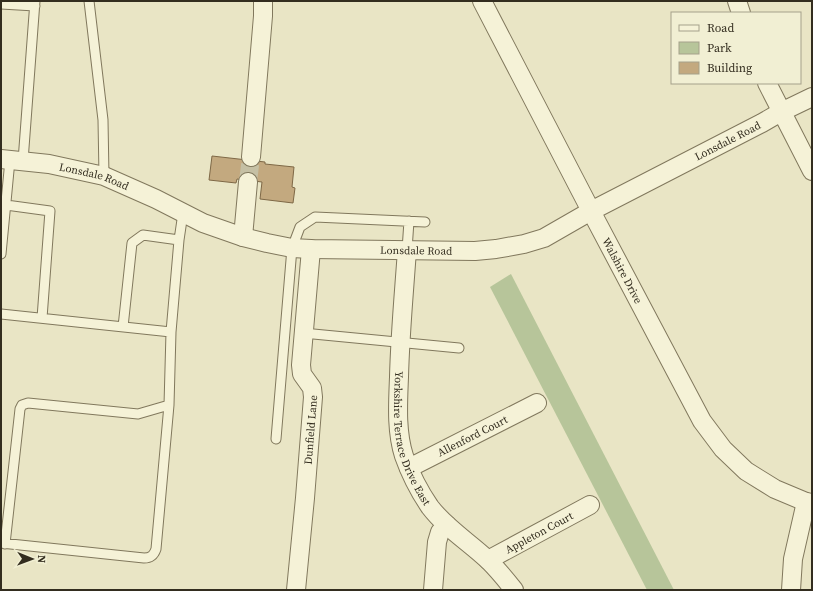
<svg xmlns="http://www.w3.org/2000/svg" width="813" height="591" viewBox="0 0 813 591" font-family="'Source Serif 4',serif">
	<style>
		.green { fill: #b7c59a }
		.building { fill: #c3a97f; stroke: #7e6846 }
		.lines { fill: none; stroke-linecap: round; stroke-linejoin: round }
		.street-tunnel { stroke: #c5c0a4; stroke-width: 18; stroke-dasharray: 18 9; stroke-linecap: butt }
		.lane-casing { stroke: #81785d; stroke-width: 11 }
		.street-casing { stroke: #81785d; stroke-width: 20 }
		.lane { stroke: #f5f2d7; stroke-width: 9 }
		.street { stroke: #f5f2d7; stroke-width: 18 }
		.labels { text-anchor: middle; stroke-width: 3; stroke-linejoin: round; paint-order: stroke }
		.street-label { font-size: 11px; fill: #332d1f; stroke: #f1efd3 }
	</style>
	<rect width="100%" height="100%" fill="#e9e5c5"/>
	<path class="green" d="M511,274L674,590H647L490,287Z"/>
	<path class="building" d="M212,156L265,162V164L294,167L292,187L295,188L293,203L260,199L262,182L237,179L236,183L209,180Z"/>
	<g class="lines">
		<path class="street-tunnel" d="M248,182L251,157"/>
		<defs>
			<path id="lane" d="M89,1L103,120L104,176
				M1,4L35,6
				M23,161L35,1
				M6,205L50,211L42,318
				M407,250L409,221
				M1,254L10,160
				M1,314L171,332
				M123,327L132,243L143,235L179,240
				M303,333L459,348
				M276,439L292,248L300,227L315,217L425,222
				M1,543L144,558C151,558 154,555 156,549L169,405L171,332L179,240L183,213
				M5,544L20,409L22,405L28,403L138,414L169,405"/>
			<g id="street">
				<path id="s1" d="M482,1L591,211L702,421L723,449L746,471L775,489L806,502L812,503"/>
				<path d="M737,1L741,13"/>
				<path d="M767,83L812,171"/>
				<path d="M251,157L263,16V1"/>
				<path id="s2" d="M1,159L49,164L104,176L156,199L203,223L243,237L267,243L292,248L311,249L475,251L496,249L524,244L544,238L591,211L762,123L781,112L812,97"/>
				<path d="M243,237L248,182"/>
				<path id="s3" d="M407,250C404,293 400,335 399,377C398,403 396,431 404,456C410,473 419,491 430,507C446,528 469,542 488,560C496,568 507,581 514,590"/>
				<path id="s4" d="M409,468L537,403"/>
				<path id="s5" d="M488,560L590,505"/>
				<path id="s6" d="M296,590L305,498L313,397L312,388L302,374L301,365L311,249"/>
				<path d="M433,590L437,542L440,532L447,525"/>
				<path d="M791,590L793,559L806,502"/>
			</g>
		</defs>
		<use href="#lane" class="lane-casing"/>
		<use href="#street" class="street-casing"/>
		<use href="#lane" class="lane"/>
		<use href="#street" class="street"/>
	</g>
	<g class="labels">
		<g class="street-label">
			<text dy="4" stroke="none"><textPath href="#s2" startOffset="768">Lonsdale Road</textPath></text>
			<text dy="4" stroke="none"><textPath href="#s2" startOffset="95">Lonsdale Road</textPath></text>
			<text dy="4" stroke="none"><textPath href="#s2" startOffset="431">Lonsdale Road</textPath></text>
			<text dy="4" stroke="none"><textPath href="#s1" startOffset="304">Walshire Drive</textPath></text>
			<text dy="4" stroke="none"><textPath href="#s6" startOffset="161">Dunfield Lane</textPath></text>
			<text dy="4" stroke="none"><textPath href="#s4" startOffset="71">Allenford Court</textPath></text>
			<text dy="4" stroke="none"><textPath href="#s3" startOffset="191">Yorkshire Terrace Drive East</textPath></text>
			<text dy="4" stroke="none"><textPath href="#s5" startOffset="58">Appleton Court</textPath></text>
		</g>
	</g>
	<rect width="813" height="591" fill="none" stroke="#332d1f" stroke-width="4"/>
	<rect x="671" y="12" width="130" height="72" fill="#f1efd3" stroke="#a5a18b"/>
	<rect x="679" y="25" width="20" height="6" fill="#f5f2d7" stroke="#a5a18b"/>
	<text x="707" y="32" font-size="12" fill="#332d1f">Road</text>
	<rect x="679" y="42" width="20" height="12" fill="#b7c59a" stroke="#a5a18b"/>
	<text x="707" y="52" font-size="12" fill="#332d1f">Park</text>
	<rect x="679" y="62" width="20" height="12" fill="#c3a97f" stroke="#a5a18b"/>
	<text x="707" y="72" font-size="12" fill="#332d1f">Building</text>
	<g transform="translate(32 559) rotate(91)" stroke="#f1efd3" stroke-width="3" paint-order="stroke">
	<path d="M0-3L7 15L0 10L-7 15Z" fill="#332d1f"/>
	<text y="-6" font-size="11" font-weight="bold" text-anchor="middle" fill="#332d1f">N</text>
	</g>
</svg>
